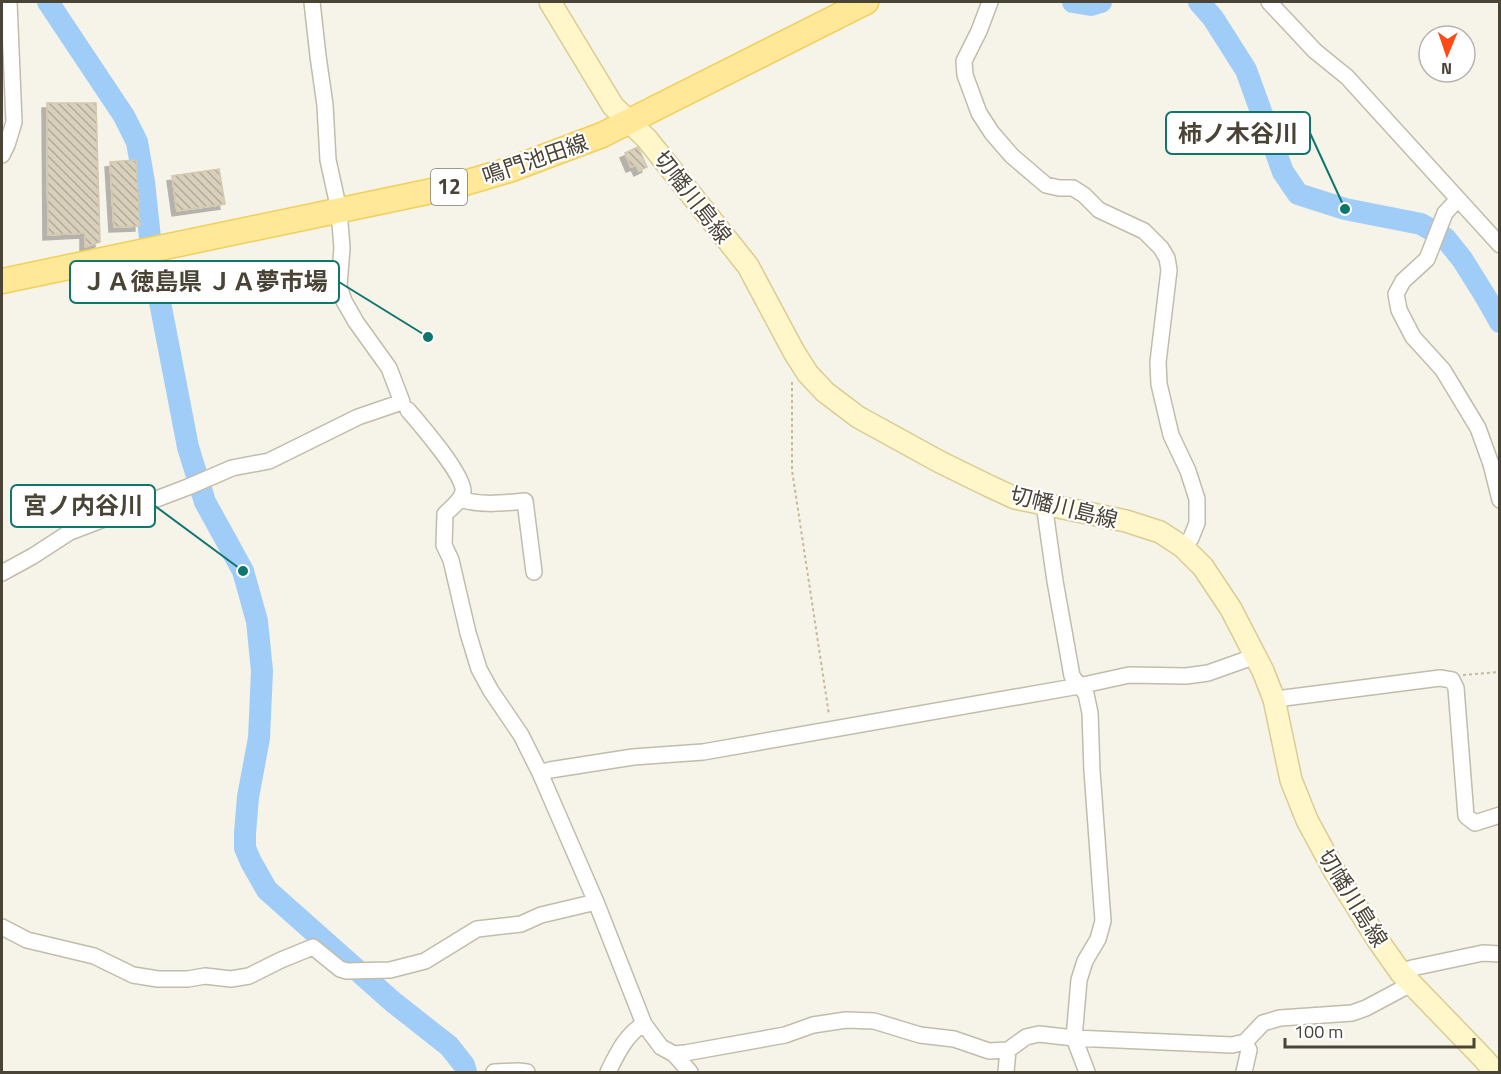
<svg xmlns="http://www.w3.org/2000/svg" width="1501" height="1074" viewBox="0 0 1501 1074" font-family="'Titillium Web','Noto Sans JP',sans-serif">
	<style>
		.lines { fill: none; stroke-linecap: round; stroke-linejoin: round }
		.river { stroke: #9fcdf8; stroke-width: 22 }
		.building { fill: url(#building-back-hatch); stroke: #d4c8af; stroke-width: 1.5; filter: url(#shadow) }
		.minor-casing { stroke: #c2bcaa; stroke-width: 18 }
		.secondary-casing { stroke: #dacd93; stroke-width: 24 }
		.primary-casing { stroke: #f1cf5b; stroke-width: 27 }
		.path { stroke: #c6b999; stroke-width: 2; stroke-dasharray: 3 3; stroke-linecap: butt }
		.minor { stroke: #fff; stroke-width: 15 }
		.secondary { stroke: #fff6c9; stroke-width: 21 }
		.primary { stroke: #ffe998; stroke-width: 24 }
		.labels { text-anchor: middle; stroke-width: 4.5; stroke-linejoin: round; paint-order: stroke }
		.shield { fill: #fff; stroke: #807c72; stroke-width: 1.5 }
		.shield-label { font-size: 21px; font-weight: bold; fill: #4a4436 }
		.street-label { font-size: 22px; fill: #4a4436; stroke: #fff }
		.leader { fill: none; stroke: #0f766e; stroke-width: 2 }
		.callout-dot { fill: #0f766e; stroke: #fff; stroke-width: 2 }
		.callout { fill: #fff; stroke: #0f766e; stroke-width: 2 }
		.callout-label { font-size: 24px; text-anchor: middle; font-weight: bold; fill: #4a4436 }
	</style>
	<defs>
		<pattern id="building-back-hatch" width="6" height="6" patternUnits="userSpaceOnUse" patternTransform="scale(1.5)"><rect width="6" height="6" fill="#d9d0bc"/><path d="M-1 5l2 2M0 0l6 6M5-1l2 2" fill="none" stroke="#b2aa9a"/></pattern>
		<filter id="shadow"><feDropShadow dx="-5" dy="5" stdDeviation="0" flood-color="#0004"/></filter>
	</defs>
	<rect width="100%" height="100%" fill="#f6f3e8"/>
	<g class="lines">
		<path class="river" d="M48,2L124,116L137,142L144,182L153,266L188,447L205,502L243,571L257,621L262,671L259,738L248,797L245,833V848L251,862L267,890L393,1002L449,1046L464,1065L466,1072
			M1073,2L1091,5L1101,2
			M1199,2L1213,18L1246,70L1283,172L1298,194L1345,209L1421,224L1445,238L1462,259L1487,299L1500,322"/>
	</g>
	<path class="building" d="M47,103H96L100,242L85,247V233L48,235Z
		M638,147L647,167L639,171L636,165L631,167L625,153Z
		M136,160L140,226L114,227L110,162Z
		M219,169L225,204L177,211L172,176Z"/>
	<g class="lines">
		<defs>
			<path id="minor" d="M990,2L979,31L964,61L965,75L979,113L992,133L1012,156L1046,185L1059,188H1073L1084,195L1099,210L1144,231L1161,248L1167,258L1169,270L1158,362L1159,384L1171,435L1188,471L1197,499V523L1191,538L1183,547
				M1269,2L1315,51L1347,77L1500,245
				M2,155L7,145L14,122L9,2
				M1458,199L1445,213L1427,259L1403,281L1396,294L1399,310L1413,337L1443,370L1478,428L1491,464L1500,500
				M408,410C420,424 465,476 463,492C461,501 451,508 445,514L444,545L451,560L468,633L479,669L491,691L521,735L540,773L596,902L644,1024L661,1047L674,1054L690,1072
				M460,499C482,506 502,503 525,501L534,572
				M1044,504L1055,581L1072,676L1086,694L1090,713L1092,771L1103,921L1098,939L1085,961L1079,980L1074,1038L1087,1072
				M2,573L33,556L70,532L188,487L232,468L269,461L358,417L402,402L389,368L356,322L344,301L339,286L342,248L339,210L328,160L325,105L318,56L312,2
				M1274,699L1284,698L1440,678L1452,680L1456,688L1466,816L1475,823L1500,815
				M540,773L550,770L633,757L703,752L1079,686L1129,675L1186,676L1208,673L1256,656
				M2,927L27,940L94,956L133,975L158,979H188L205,976L231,979L249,976L281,960L313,947L340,969L347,971L390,970L425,961L477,929L521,924L541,915L596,902
				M1401,973L1412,968L1483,953L1500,954
				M674,1054L685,1053L785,1035L813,1025L846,1020L874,1021L920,1035L954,1039L989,1051L1008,1050L1026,1037L1039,1034L1074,1038L1232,1045L1245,1042L1263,1023L1280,1018L1352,1013L1366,1008L1411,984
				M494,1072L518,1071L527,1072
				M608,1072C617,1054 626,1034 644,1024
				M1006,1072L1008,1050
				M1244,1072L1249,1050L1245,1042"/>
			<path id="secondary" d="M550,2L613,106L647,139L748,266L794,352L808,374L825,392L858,417L940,462L989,486L1015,498L1126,521L1160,532L1183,547L1203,567L1231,609L1263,671L1274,699L1291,780L1307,820L1335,872L1377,939L1401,973L1483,1058L1495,1072"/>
			<path id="primary" d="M2,281L451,187L509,170L602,135L866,2"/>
		</defs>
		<use href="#minor" class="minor-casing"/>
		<use href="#secondary" class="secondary-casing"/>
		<use href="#primary" class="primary-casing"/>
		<path class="path" d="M792,382V470L829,715
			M1463,675L1500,672"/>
		<use href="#minor" class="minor"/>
		<use href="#secondary" class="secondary"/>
		<use href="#primary" class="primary"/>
	</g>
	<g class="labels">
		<rect class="shield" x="431" y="169" width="36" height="36" rx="4.5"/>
		<g class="shield-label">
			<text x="449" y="194">12</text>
		</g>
		<g class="street-label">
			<text transform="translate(535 159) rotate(-19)" y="8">鳴門池田線</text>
			<text transform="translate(693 197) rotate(52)" y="8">切幡川島線</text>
			<text transform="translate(1064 507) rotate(14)" y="8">切幡川島線</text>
			<text transform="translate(1353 898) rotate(58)" y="8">切幡川島線</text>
		</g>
	</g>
	<path class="leader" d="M1345 209L1310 133M428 337L339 282M243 571L155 506"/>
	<g class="callout-dot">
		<circle cx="1345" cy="209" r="6"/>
		<circle cx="428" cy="337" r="6"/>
		<circle cx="243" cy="571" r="6"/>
	</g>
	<g class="callout">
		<rect x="1166" y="112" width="144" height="42" rx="6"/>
		<rect x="70" y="261" width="269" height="42" rx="6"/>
		<rect x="11" y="485" width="144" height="42" rx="6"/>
	</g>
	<g class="callout-label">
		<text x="1238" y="142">柿ノ木谷川</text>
		<text x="205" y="290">ＪＡ徳島県 ＪＡ夢市場</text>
		<text x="83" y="514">宮ノ内谷川</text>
	</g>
	<rect width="1501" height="1074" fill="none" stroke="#4a4436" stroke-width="6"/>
	<g transform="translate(1447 54) rotate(182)"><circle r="28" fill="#ffffff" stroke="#b7b4af" stroke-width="1.5"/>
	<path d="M0-4.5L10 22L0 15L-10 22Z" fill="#ff4a16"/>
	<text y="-9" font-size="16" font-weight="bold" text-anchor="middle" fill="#4a4436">N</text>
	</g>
	<path d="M1285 1038v9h189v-9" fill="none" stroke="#4a4436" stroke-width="3"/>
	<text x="1294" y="1038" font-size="18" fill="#4a4436" stroke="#ffffff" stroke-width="4.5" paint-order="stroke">100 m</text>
</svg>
